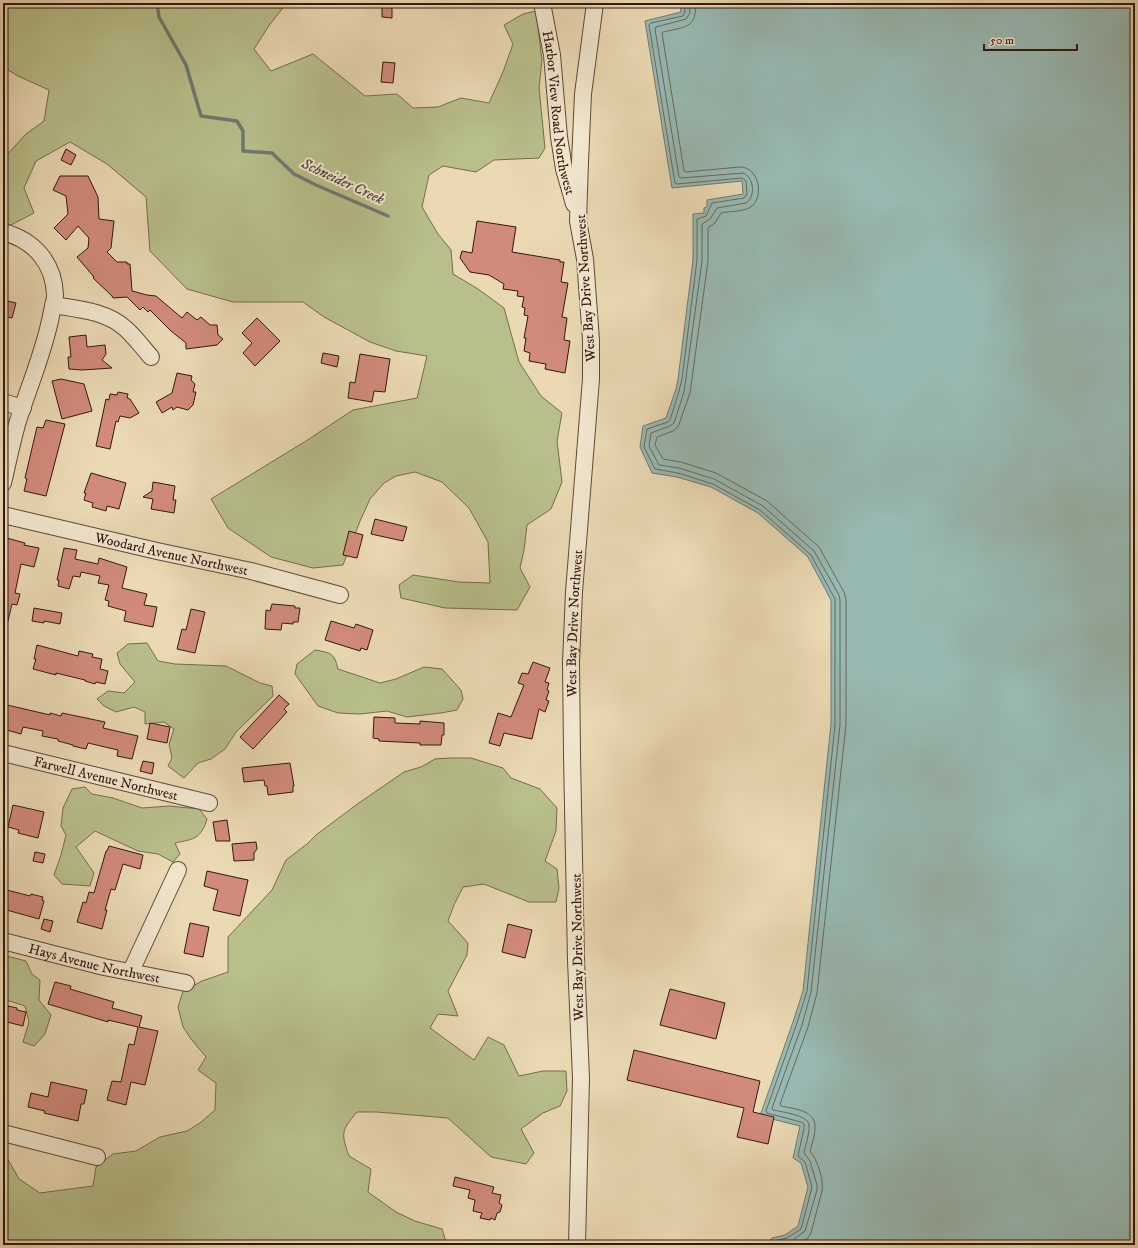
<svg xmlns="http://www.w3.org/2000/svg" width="1138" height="1248" viewBox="0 0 1138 1248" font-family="'IM FELL DW Pica',serif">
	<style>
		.green { fill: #b8bf8b; stroke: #756c4c }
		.water { fill: #98b9b2; stroke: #6f7970 }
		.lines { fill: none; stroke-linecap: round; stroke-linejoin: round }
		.shore { stroke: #656860; stroke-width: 1 }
		.stream { stroke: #6f7970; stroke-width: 3.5 }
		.building { fill: #d18a7b; stroke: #32180e }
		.minor-casing { stroke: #604837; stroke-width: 18 }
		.minor { stroke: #f1e6ce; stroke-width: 16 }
		.labels { text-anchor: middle; stroke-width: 4; stroke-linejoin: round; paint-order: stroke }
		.street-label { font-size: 14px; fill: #32180e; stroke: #f1e6ce }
		.water-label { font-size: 15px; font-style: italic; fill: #51483f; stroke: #f1e6ce }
	</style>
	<rect width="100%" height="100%" fill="#ead9b3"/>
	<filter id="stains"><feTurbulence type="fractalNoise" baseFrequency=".005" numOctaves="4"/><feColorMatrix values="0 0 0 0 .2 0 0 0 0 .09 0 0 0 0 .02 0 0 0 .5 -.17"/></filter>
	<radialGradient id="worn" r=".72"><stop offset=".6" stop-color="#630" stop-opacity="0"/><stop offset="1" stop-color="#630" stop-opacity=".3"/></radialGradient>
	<path class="green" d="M3,3H287L270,24L254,49L271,71L313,54L365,96L397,94L413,108L438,107L461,98L489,103L503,72L513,44L504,25L523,14L536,11L542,60L539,88L545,148L539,158L494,160L476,172L443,166L429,175L422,207L438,234L451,250L453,274L478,289L504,308L519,362L541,396L562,413L557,441L562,482L551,509L527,525L524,550L520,568L530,587L517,610L445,608L401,598L399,585L413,575L459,582L490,583L488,542L469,508L442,482L415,472L396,476L384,483L370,499L360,521L343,565L313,568L271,557L228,528L211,499L306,441L353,410L417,398L427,356L396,351L370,342L324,317L303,302H233L187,289L150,251L146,197L107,164L70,142L36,161L24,188L34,213L11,225L3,222V162L4,158L26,134L44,121L49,90L18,76L3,67Z
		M147,643L158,661L175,664L226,666L260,683L272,686L273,696L236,732L225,749L211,759L198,763L184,778L168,766L172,758L169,744L174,729L164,722L145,724V712L134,707L116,712L104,706L97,699L108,691L124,693L135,682L120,664L117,653L128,644Z
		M315,650C332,653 334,653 338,669L380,683L396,679L424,667L442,669L461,690L463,699L457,710L441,713L407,717L387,711L360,714L338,713L318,706L295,674L297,664Z
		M449,758H471L503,768L511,778L540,789L557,808L556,831L545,861L557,869L559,888L556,902H529L484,884L463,887L454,905L448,921L468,943L467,955L448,991L458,1016L438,1014L430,1028L474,1060L488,1037L504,1045L519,1076L543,1071H566L567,1091L560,1106L543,1113L521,1129L534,1153L526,1164L491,1157L448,1118L377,1112H357C341,1131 341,1133 349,1156L371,1169L368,1192L396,1212L415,1221L442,1229L447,1245H3V1156H6L19,1179L40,1193L93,1186L96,1167L113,1154L136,1151L160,1137L187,1131L200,1123L215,1110L216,1083L198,1070L206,1057L191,1039L183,1027L178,1007L183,991L202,981L228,972V937L272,890L286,860L307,844L316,835L356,805L404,772L421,767L435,759Z
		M85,787L92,794L113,798L142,808L169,806L199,809L207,819C201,839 194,839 175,843L180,854L173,862L158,854L138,851L95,831L76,847L94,873L90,886L62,884L54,875L61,855L66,835L61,826L63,808L72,789Z
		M3,955L26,961L32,974L40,980L39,1000L51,1015L45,1034L34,1046L23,1042L29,1022L25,1006L3,999Z"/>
	<path class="water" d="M680,3H1135V1245H765L772,1238L785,1235L798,1226L808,1187L801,1163L793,1158L800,1126L760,1116L793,1022L803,991L831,724V600L808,557L758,513L711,487L677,477L652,473L640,447L643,426L666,418L676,389L678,379L693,260V214L704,213V208L707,207V200L743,194L742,181L672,188L645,21L681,12Z"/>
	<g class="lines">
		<path class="shore" d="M684,3L685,12L683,16L651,23L649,25L675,183L677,184L742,178L746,181L747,194L744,198L712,203L706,216L697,219V260L682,379L679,391L670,420L668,422L647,429L644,447L655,469L678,473L713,484L760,510L811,555L835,599V725L807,991L797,1023L766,1111L767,1113L801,1122L804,1124V1128L798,1156L805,1162L812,1187L801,1229L787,1238L774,1241L770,1245
			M689,3L690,13L686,19L656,27L655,29L679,177L681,178L743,173C754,177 756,197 746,203L717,208L710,219L702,224V261L684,392L674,423L670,426L651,433L649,446L659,465L679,468L714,479L763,506L814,551L839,595L840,600V725L811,992L802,1025L772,1108L773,1110C782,1112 808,1115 809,1125C810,1133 805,1146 804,1153L810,1161L817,1185V1190L805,1231L790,1242L781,1245
			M695,3C698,29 683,27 663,32L662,33L684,171L686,172L740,167C759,167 764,196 752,206C745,212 730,211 721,213L715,223L708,228V261L690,393L678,427L673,431L657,437L655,445L663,459L681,462L716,473L767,501L819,547L844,592L846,599V725L817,993L808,1027L780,1104L781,1106C794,1109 817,1110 815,1129C815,1136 812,1143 810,1151C817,1159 824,1180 822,1191L811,1233L808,1238L797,1245"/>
		<path class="stream" d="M157,3L159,17L186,65L201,116L237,121L243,131V151L272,153L294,174L316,185L388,216"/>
	</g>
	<path class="building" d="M382,6H392V18L382,17Z
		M383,62L395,63L393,83L381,82Z
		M66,149L76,155L71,165L61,160Z
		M60,176H88L98,197L99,219L114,221L111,248L107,252L117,262H127V264H130L132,291L147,295L156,296L182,318L187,312L197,320L201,317L210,325H217L218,335L223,339L217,345L186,349V343L171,331L150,310L148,312L143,307L140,310L127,297L113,298L112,296L93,278L94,277L77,257L88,248L89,238L78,226L66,240L54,228L68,214L66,196L53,190Z
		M477,221L516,227L512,252L560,260V262H564L561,282L568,283L562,317L567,318L564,340L570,341L565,373L545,369L546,364L529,361L530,353L524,351L526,338H524L528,316L524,315L525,308L522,307L524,297L517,296L518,291L503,289L504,284L489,275L470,272L460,258L462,251L472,253Z
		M3,300L16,303L12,318L3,316Z
		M257,318L280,341L255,366L243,353L252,343L242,333Z
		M86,335L87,347L105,345L106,354L102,360L112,368L82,370L69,369L68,357H71L69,337Z
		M323,353L339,356L337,367L321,363Z
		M360,354L390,359L385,392L374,391L372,402L348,398L350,382L355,383Z
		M177,373L192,376L191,380L195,384L193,392H196L193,405L188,410L177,407L173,410L172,407L162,413L156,402L172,393Z
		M61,379L84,384L92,411L62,419L52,381Z
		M118,392L128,394L127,398L130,399L139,413L130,418L120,416L118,422L116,421L110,449L96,446L106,399L109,400L110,394L117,395Z
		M46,420L65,424L46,496L24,491L27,479L25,478L37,427L43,428Z
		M91,473L126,483L119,509L107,506L106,511L92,507L93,503L84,500L86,493H84Z
		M153,482L175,486L173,500H176L174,513L151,509L153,499L143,497L152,491Z
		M375,519L407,527L403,541L371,534Z
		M349,531L363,535L357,558L343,555Z
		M3,537L25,543L24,545L39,548L34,567L21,564L15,593L20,594L17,605L12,604L7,625H3V576L7,561L3,560Z
		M64,548L77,550L75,559L98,564L99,558L127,567L122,588L147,594L144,605L157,607L153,627L124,621L126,611L108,606L109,601L105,600L109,585L98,583L100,576L81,572L80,577L73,576L69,589L58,586L59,580H57Z
		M272,604L295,606V608H300L298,622H293V624L282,623L281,630L265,629L266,610L270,611Z
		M34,608L62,613L60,624L44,621V623L32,621Z
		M191,609L205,612L195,653L177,649L182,629L186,630Z
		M331,621L354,628L356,624L373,630L367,650L361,648L360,651L325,640Z
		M37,645L78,656L79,651L93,654L92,657L102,659L100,669L108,671L105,684L96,682L95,684L85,681V680L56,673V675L33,669L36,659H34Z
		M533,662L550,668L545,682L549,683L547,690L549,691L546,700L549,701L545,712L539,709L532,739L504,733L500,746L489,743L498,713L511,717L524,685L518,683L522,673L528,674Z
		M279,695L289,704L284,709L287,712L253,749L240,737Z
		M3,704L50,715V713L61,716L62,713L86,718L105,722L103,728L138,736L132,759L117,756L118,750L88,743L86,749L73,746V745L58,741V739L42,736L43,731L23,727L21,734L3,729Z
		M374,717L395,718V723L420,724V721L444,723V735H442L441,745H420V743L379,741V739L373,738Z
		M150,723L170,727L167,743L147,739Z
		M143,761L154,763L152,774L140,771Z
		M290,763L294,786H293V792L268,795L267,786H265L264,780L244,782L242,768Z
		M13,805L44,812L38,838L18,833L19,830L8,827Z
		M227,820L230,841H216L213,822Z
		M256,842L257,849L254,853V860L234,861L232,844Z
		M109,846L143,855L140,869L123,864L115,890L111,889L105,910H107L102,929L77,922L83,902L86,903L89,892L94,893L106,851H107Z
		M35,852L45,854L43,863L33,861Z
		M207,871L248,880L240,916L213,910L218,890L204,886Z
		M7,890L30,896L31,894L43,897L42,900L44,901L39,919L3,909V904Z
		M44,919L53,921L50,932L41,929Z
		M190,923L209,927L203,957L184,953Z
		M508,924L532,930L525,958L502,952Z
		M55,982L71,986L70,989L114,1002L112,1008L142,1016L139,1027L158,1031L145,1085L131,1082L126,1105L107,1100L112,1081L121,1082L129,1044L134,1045L138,1027L108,1020V1022L48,1004Z
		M670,989L725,1003L716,1039L660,1025Z
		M8,1006L17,1008V1010L26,1012L23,1026L3,1021V1007L8,1008Z
		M634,1050L760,1081L753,1112L774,1117L768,1144L737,1137L744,1108L627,1080Z
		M51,1082L87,1090L84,1104H81L78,1121L44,1113L45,1111L28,1107L31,1093L48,1097Z
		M455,1177L494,1187L492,1193L501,1195L499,1203L502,1205L500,1212L497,1213L495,1220L491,1218L490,1220L480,1218L482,1213L473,1211L475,1200L468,1198L470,1190L453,1186Z"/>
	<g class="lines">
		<defs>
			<g id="minor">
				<path id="s1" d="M542,3L552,55L559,137L564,169L574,204"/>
				<path d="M3,232C34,240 54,263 55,295C55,302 52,309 51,316C44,352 29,386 18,421C12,441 8,462 3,483"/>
				<path d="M53,305C78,309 107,311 126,329C135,337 143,348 151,357"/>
				<path d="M3,402L23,408"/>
				<path id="s2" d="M3,515L157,551L251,571L340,595"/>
				<path id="s3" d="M3,753L209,803"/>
				<path id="s4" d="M3,941L104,967L186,983"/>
				<path d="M131,971L178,870"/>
				<path d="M3,1133L97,1157"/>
				<path id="s5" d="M577,1245L581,1078L576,960L572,755L571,662L574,592L591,379V340L585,259L578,221L580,162L583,94L595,3"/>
			</g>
		</defs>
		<use href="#minor" class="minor-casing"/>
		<use href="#minor" class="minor"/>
	</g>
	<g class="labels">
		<g class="street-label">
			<text dy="5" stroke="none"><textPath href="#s1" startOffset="111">Harbor View Road Northwest</textPath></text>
			<text transform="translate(585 288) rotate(-94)" y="5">West Bay Drive Northwest</text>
			<text dy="5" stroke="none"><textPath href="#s2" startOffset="173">Woodard Avenue Northwest</textPath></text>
			<text dy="5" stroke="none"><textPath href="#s5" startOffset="622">West Bay Drive Northwest</textPath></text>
			<text dy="5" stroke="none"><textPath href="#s3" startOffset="106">Farwell Avenue Northwest</textPath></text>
			<text transform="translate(577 947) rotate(-91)" y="5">West Bay Drive Northwest</text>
			<text dy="5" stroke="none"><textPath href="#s4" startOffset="94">Hays Avenue Northwest</textPath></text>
		</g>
		<g class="water-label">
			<text transform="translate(343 181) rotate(25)" y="5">Schneider Creek</text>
		</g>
	</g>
	<rect width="1138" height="1248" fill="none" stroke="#ead9b3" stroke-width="16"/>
	<rect x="4" y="4" width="1130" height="1240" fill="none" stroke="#32180e" stroke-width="2"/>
	<rect x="8" y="8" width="1122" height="1232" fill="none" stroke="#32180e"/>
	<path d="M984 44v6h93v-6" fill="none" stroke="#32180e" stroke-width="2"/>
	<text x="990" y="44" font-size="12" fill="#32180e" stroke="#f1e6ce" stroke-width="3" paint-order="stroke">50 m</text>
	<rect width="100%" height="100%" filter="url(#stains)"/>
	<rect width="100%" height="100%" fill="url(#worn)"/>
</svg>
